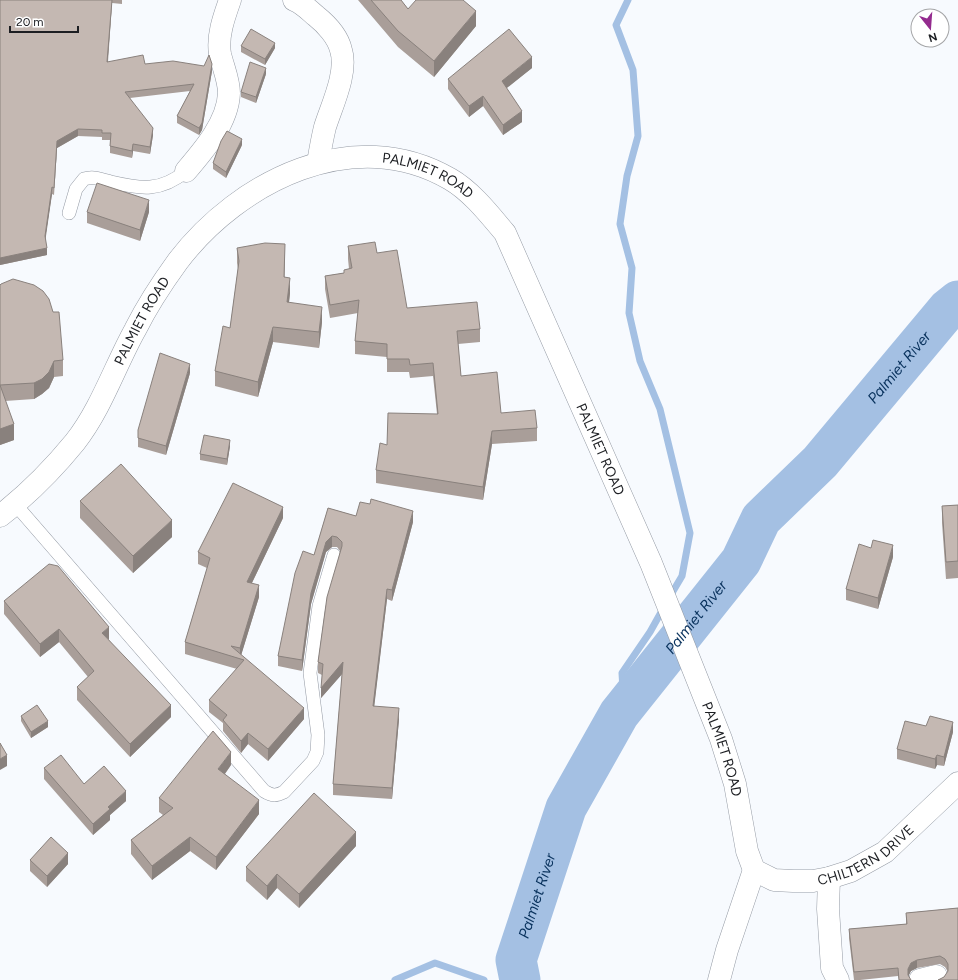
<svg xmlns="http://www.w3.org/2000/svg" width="958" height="980" viewBox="0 0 958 980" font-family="Figtree,sans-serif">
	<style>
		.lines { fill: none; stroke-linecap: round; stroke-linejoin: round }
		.stream { stroke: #a4c0e3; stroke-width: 7 }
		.river { stroke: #a4c0e3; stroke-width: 41 }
		.lane-casing { stroke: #959ba5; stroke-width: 14 }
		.street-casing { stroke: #959ba5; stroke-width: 23 }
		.lane { stroke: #fff; stroke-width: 13 }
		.street { stroke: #fff; stroke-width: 22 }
		.wall { fill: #a99e99 }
		.shaded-wall { fill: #89817d }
		.building { fill: #c4b8b2; stroke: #89817d }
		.labels { text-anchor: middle; stroke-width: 3; stroke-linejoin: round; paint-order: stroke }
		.street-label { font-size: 14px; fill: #1c1e22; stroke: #fff }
		.water-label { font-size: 15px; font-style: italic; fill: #08315c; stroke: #fff }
	</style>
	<rect width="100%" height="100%" fill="#f7fafe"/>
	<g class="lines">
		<path class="stream" d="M628,0L616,25L633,70L638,136L627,176L620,224L632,268L629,313L640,361L660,409L690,533L682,576L669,598
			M624,707L622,673L650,632L664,607
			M395,980L435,963L484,980"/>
		<path class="river" id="s1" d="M520,980L516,960L566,808L619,714L741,561L761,519L820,462L948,309L958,301"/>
		<defs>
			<path id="lane" d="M69,213L76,189L84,179C93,176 101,179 111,182C141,189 161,192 186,171
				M15,504L264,791C272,796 276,796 284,792L313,761L317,752L318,735L310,673L319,606L334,555"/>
			<g id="street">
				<path d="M294,0C302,3 309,10 316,16C326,24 338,37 341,50C348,72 332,105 325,127C322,139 320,151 318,163"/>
				<path d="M186,171C204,150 228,122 229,93C229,80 223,67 220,54C217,36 224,17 230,0"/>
				<path id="s2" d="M0,516C27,495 53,469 75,442C101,409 115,366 135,330C147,306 162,283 178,261C239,181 354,123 450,179C471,191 489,214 505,233L651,563L721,739L735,784L747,851L754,870"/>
				<path id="s3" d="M754,870L774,880L793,881H813L829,878L851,871L885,852L958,783"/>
				<path d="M829,878L828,909L832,968L838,980"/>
				<path d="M719,980L727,950L754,870"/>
				<path d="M920,980L936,976"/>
			</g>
		</defs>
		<use href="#lane" class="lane-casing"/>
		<use href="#street" class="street-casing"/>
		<use href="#lane" class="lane"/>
		<use href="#street" class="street"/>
	</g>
	<path class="wall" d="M0,0H122V4L112,3L108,62L145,64L212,71L202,130L199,135L177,123V116L190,91L130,98L153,135L150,154L133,151L132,158L110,153V140H102V137L78,136L57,148L54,195L52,194L45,239L47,255L0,265Z
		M358,0H401L408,9L476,26L434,77L398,47Z
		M241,46L275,48L265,65L241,52Z
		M532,68L506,88L522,122L503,135L483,106L469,117L448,89V79Z
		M266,74L256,103L241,97V92Z
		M242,145L226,178L213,169V163Z
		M87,212H149L140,241L87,223Z
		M348,246L377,253L407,308L480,329V342L458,344L461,376L501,413L537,428V441L492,444L483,500L376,483V470L387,445L437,414L433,376L410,378L409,372H387V357L355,354V341L358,313L330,318L325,289V276L344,273V270L349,269L348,259Z
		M237,248L285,259L284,277L290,293L289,303L322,322L319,348L273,342L258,397L215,386V371L230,328L238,269L237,263Z
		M0,285L63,360V376L54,377L49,388L42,394L34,399L5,401L14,440L0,445Z
		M190,373L166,455L138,447V430Z
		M230,446L227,465L200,460V454Z
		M80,501L172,537L133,573L80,518Z
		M958,505V578L946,579L942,523V506Z
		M328,508L356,516L413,522L392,601L387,599L374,706L399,719L392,799L333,795V784L342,674L321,698L322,675L318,673V662L340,551L337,547H332L326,552L311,604L302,671L278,666V656L314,555Z
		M283,518L252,583L259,597L241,655L304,719L268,761L248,744L241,753L223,731V723L209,712V700L237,669L185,654V642L207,568L198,564V552Z
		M893,557L878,609L846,600V589Z
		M4,601L109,640L171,717L130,757L77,700V687L88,677L59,642L40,657L4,614Z
		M21,716L48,727L31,738L21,721Z
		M926,726L953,732L944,766L937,765L935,769L897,759V749Z
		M231,765L225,774L259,814L216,870L190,851L152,880L131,854V840L163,815L159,812V798Z
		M44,768L84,784L126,801L110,815V820L93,835L44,779Z
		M356,846L299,908L277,888L267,900L246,881V867Z
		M30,860L68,864L47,887L30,871Z
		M958,908V980H939L944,977L948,972L945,967L940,964L917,968L911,971L908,976L911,980H899L898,976L860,980H854L849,938V929L906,924V913Z"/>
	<path class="shaded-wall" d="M112,0V3L107,69V62Z
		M476,11V26L434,77V61Z
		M275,43V48L265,65V59Z
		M532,57V68L502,92V81Z
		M212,64V71L202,130L199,135V128Z
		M266,68V74L256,103V97Z
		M483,96V106L469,117V106Z
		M522,111V122L503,135V125Z
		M153,128V135L150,154V147Z
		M78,129V136L57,148L54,195L57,141Z
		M242,139V145L226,178V172Z
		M133,144V151L132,158V151Z
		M52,187V194L45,243V236Z
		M149,200V212L140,241V230Z
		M285,244V259L284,293V277Z
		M47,248V255L0,265V258Z
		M290,278V293L287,318V302Z
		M322,307V322L319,348V332Z
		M273,327V342L258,397V382Z
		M54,361V377L49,388L42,394L34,399V383Z
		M190,364V373L166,455V446Z
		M14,424V440L0,445V429Z
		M492,431V444L483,500V487Z
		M230,440V446L227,465V459Z
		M283,507V518L247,593V582Z
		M413,511V522L392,601V590Z
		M172,520V537L133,573V556Z
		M332,536V547L326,552L311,604L302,671V660L311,593L326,542Z
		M893,545V557L878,609V598Z
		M259,585V597L240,659V648Z
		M387,589V599L373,717V706Z
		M109,627V640L102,633Z
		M59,629V642L40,657V644Z
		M343,662V673L321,698V688Z
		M171,705V717L130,757V744Z
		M304,708V719L268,761V749Z
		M399,708V719L392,799V788Z
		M48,721V727L31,738V732Z
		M953,722V732L944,766V757Z
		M248,733V744L241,753V741Z
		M231,752V765L218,783V769Z
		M7,755V766L0,770V759Z
		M937,755V765L935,769V759Z
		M126,791V801L110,815V820L93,835V824L108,807Z
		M259,800V814L216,870V857Z
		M356,832V846L299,908V894Z
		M190,837V851L152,880V866Z
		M68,853V864L47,887V876Z
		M277,874V888L267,900V886Z
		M917,960V968L911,971L908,977V969L911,963Z"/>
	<path class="building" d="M0,0H112L107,62L143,55L145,64L173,61L204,66L209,55L212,64L202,123L199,128L177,116L194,84L125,92L153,128L150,147L133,144L132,151L110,146L111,133H102V130L78,129L57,141L54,188L52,187L45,236L47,248L0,258Z
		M371,0H401L408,9L416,0H463L476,11L434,61L398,31Z
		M251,29L275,43L265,59L241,46Z
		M509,29L532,57L502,81L522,111L503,125L483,96L469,106L448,79Z
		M250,62L266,68L256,97L241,92Z
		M227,131L242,139L226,172L213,163L221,141Z
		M97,183L149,200L140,230L87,212Z
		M375,242L377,253L397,250L407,308L477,302L480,329L457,331L461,376L497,372L501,413L535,410L537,428L492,431L483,487L376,470L380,443L387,445L388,413L438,414L433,363L410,365L409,359H387V344L355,341L359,300L330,305L325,276L344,273V270L352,268L348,246Z
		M265,243L285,244L284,277L290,278L287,302L322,307L319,332L273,327L258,382L215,371L223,326L230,328L239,261L237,248Z
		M13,279L34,285L43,291L49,299L53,312H59L63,360L54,361L49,372L42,379L34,383L0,385V285L1,284Z
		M160,353L190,364L166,446L138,438V430Z
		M0,385L14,424L0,429Z
		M204,435L230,440L227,459L200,454Z
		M121,464L172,520L133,556L80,501Z
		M233,483L283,507L247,582L259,585L240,648L231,646L304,708L268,749L248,733L241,741L223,720L227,715L209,700L244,660L185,642L210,558L198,552Z
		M371,499L413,511L392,590L387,589L373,706L399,708L392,788L333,784L343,662L321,688L323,664L318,662L327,597L342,546V542L337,537L332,536L326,542L311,593L302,660L278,656L295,573L303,551L314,555L328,508L356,516L360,502L370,504Z
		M958,505V561L946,562L942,506Z
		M873,540L893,545L878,598L846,589L859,544L871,548Z
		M49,564L58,566L109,627L102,633L171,705L130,744L77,687L94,671L59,629L40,644L4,601Z
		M37,705L48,721L31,732L21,716Z
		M930,716L953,722L944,757L937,755L935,759L897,749L905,721L926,726Z
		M213,731L231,752L218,769L259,800L216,857L190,837L152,866L131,840L173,808L159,798Z
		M0,743L7,755L0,759Z
		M61,755L84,784L104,766L126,791L108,807L110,809L93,824L44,768Z
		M314,793L356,832L299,894L277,874L267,886L246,867Z
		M51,837L68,853L47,876L30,860Z
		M958,908V980H938L944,977L948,971V964L945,959L940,956L917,960L911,963L908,969V975L911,980H899L898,968L854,972L849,929L907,924L906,913Z"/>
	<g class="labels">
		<g class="street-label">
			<text dy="5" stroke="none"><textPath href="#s2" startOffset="602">PALMIET ROAD</textPath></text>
			<text dy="5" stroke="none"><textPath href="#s2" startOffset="244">PALMIET ROAD</textPath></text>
			<text dy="5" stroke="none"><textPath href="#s2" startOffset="938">PALMIET ROAD</textPath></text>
			<text dy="5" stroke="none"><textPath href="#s2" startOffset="1262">PALMIET ROAD</textPath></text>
			<text dy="5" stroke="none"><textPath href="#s3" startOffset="121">CHILTERN DRIVE</textPath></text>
		</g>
		<g class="water-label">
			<text dy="5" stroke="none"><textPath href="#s1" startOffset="736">Palmiet River</textPath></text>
			<text dy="5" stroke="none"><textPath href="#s1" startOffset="412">Palmiet River</textPath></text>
			<text dy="5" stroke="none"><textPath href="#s1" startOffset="88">Palmiet River</textPath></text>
		</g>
	</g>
	<g transform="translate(930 28) rotate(163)"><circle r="19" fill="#ffffff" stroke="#a4a5a7"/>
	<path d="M0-3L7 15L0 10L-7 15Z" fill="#942b8e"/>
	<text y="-6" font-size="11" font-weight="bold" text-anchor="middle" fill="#1c1e22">N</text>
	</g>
	<path d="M10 26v6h68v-6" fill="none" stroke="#1c1e22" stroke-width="2"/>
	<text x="16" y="26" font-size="12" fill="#1c1e22" stroke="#ffffff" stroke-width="3" paint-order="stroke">20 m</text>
</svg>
